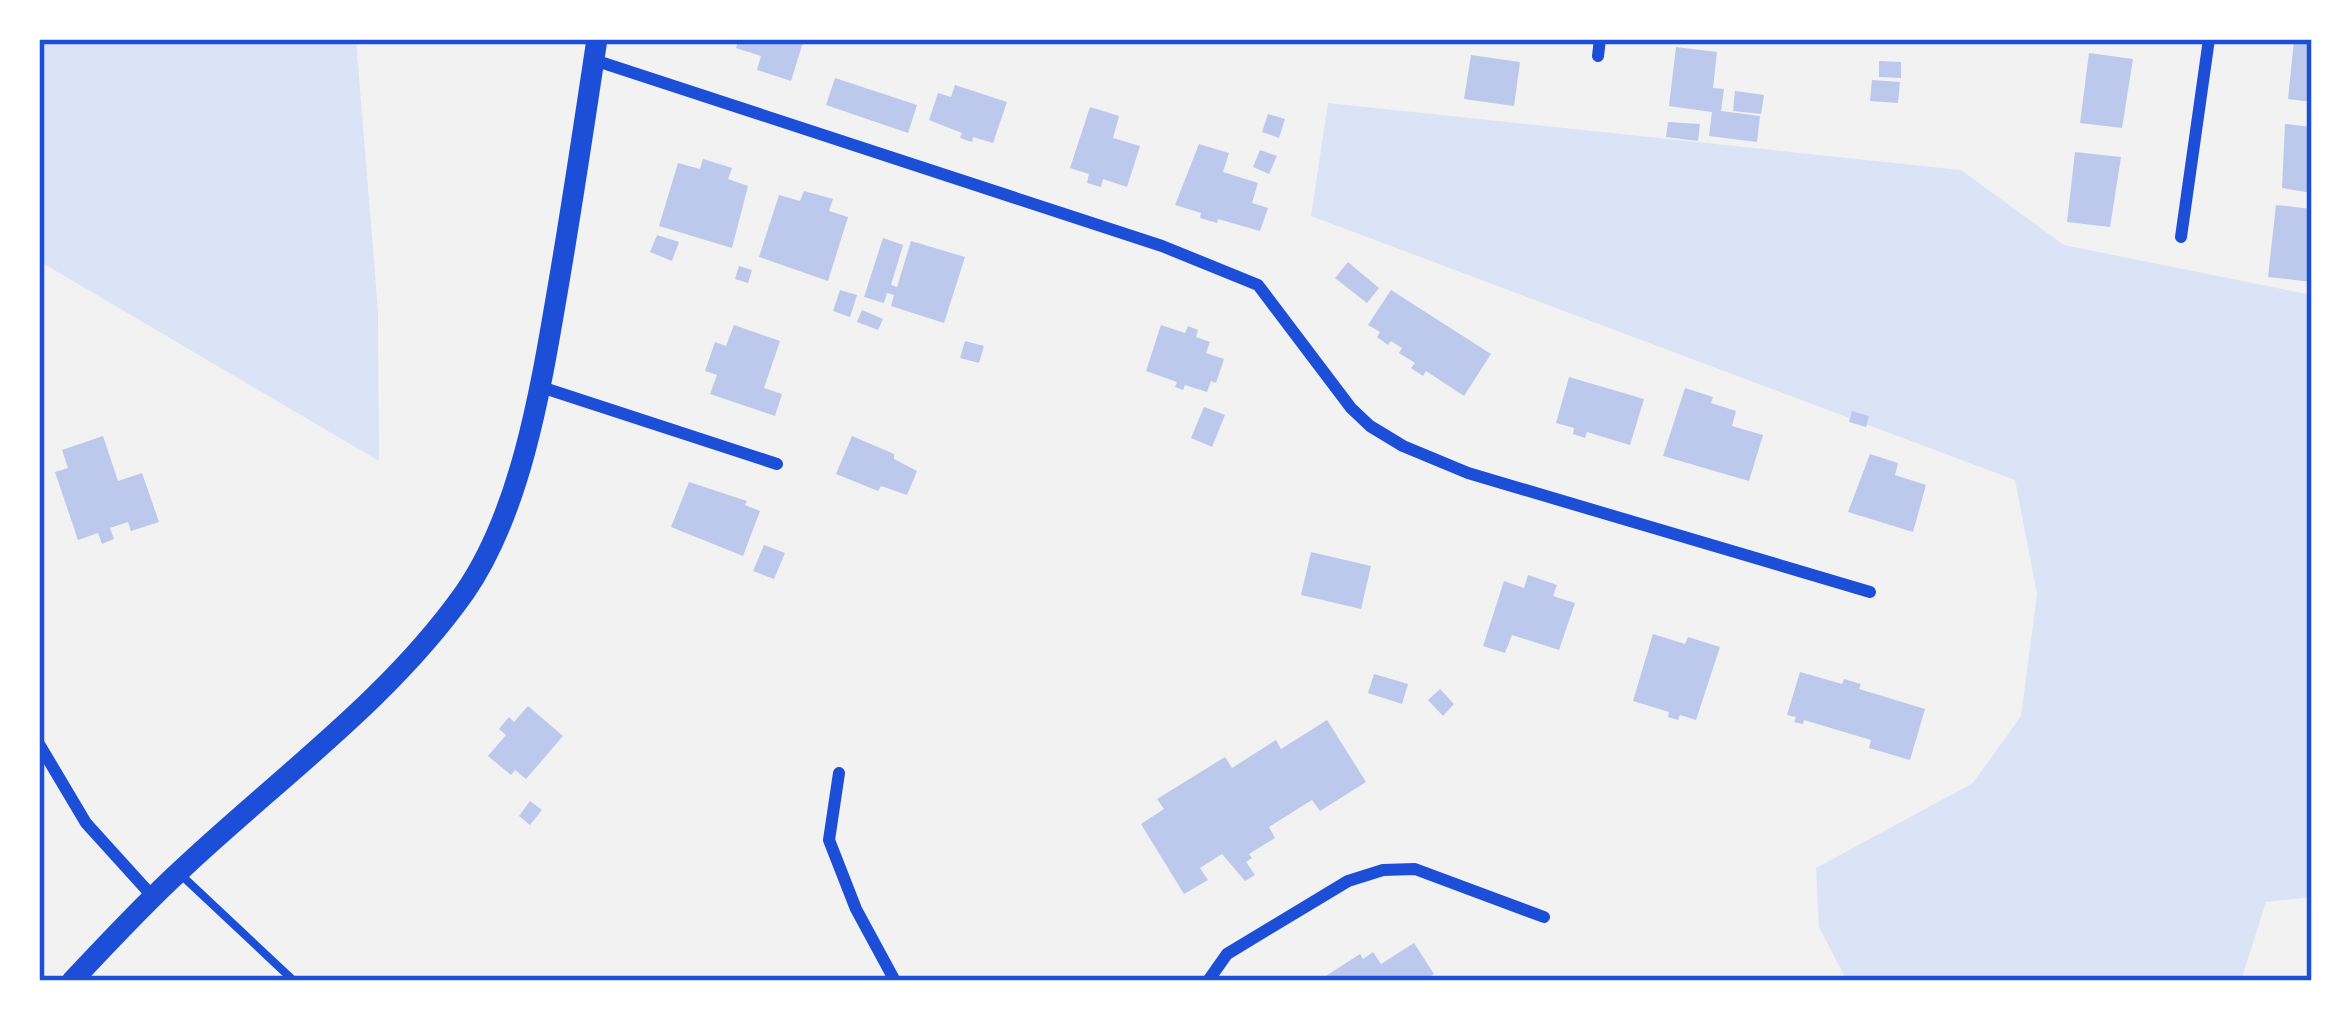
<svg xmlns="http://www.w3.org/2000/svg" width="2351" height="1020" viewBox="0 0 2351 1020" font-family="Lato,sans-serif">
	<style>
		.green { fill: #dbe4f7 }
		.building { fill: #bdc9ec }
		.lines { fill: none; stroke-linecap: round; stroke-linejoin: round }
		.service { stroke: #1d4ed8; stroke-width: 8 }
		.minor { stroke: #1d4ed8; stroke-width: 12 }
		.tertiary { stroke: #1d4ed8; stroke-width: 21 }
		.neatline { fill: none; stroke: #1d4ed8; stroke-width: 4.5 }
	</style>
	<rect width="100%" height="100%" fill="#f2f2f2"/>
	<path class="green" d="M39,39H356L378,311L379,461L39,261Z
		M1328,103L1961,170L2064,245L2312,295V897L2266,902L2241,981H1847L1819,927L1816,868L1973,783L2021,716L2037,594L2015,480L1311,216Z"/>
	<path class="building" d="M739,39H804L791,81L757,70L761,56L736,48Z
		M2294,41L2312,44V102L2288,99Z
		M1676,47L1717,52L1713,88L1724,89L1721,111L1760,116L1757,142L1709,136L1712,112L1669,106Z
		M2089,53L2133,59L2122,128L2080,123Z
		M1471,55L1520,62L1514,106L1464,99Z
		M1879,61L1901,62V78L1879,77Z
		M835,78L917,105L908,133L826,105Z
		M1872,80L1900,82L1898,103L1870,101Z
		M955,85L1007,102L993,143L973,137L972,142L960,138L962,133L929,120L938,93L951,97Z
		M1735,91L1764,95L1761,114L1733,111Z
		M1090,107L1119,116L1113,138L1140,146L1127,187L1103,179L1101,187L1087,183L1089,174L1070,168Z
		M1268,114L1285,119L1279,138L1262,132Z
		M1668,122L1700,124L1698,141L1666,137Z
		M2285,124L2312,127V193L2282,188Z
		M1199,144L1229,153L1223,172L1258,183L1252,203L1268,208L1260,231L1218,219L1217,223L1200,218L1201,213L1175,205Z
		M1260,150L1277,156L1269,174L1253,167Z
		M2075,152L2121,157L2110,227L2067,222Z
		M703,159L732,168L728,179L748,186L732,248L659,226L678,163L700,169Z
		M804,191L833,199L829,211L848,217L828,281L759,257L779,195L800,201Z
		M2276,205L2312,209V282L2268,277Z
		M657,235L679,242L672,261L650,252Z
		M883,238L903,245L891,285L897,287L911,241L965,257L944,323L891,306L894,295L887,293L884,303L864,297Z
		M1348,262L1379,288L1367,303L1335,278Z
		M739,266L752,270L748,283L735,279Z
		M840,290L857,295L850,317L833,311Z
		M1391,290L1491,354L1464,396L1426,371L1423,376L1411,368L1415,363L1399,353L1402,348L1391,341L1388,345L1377,337L1380,332L1368,325Z
		M862,310L883,319L878,330L857,322Z
		M734,325L780,341L764,388L782,394L775,416L710,394L717,375L705,371L715,342L726,346Z
		M1161,325L1185,333L1188,326L1198,330L1196,337L1210,342L1206,353L1224,359L1216,383L1211,381L1207,392L1185,385L1183,390L1175,387L1177,382L1146,371Z
		M965,341L984,346L979,363L960,358Z
		M1569,377L1644,399L1630,445L1587,432L1585,438L1573,434L1574,428L1556,423Z
		M1685,388L1713,397L1711,403L1736,411L1732,426L1763,435L1749,481L1663,456Z
		M1204,407L1225,415L1212,447L1191,438Z
		M1852,411L1869,416L1866,427L1849,422Z
		M103,436L118,481L142,473L159,522L131,531L128,522L110,528L114,539L102,544L98,533L78,540L55,472L68,468L62,450Z
		M852,436L894,454V459L917,471L907,495L881,486L878,491L836,474Z
		M1870,454L1898,463L1895,475L1926,485L1913,532L1848,512Z
		M689,482L747,501L745,505L760,511L743,556L671,527Z
		M764,545L785,553L774,579L753,571Z
		M1311,552L1371,566L1361,609L1301,595Z
		M1528,575L1557,585L1553,596L1575,603L1559,650L1512,635L1505,653L1483,646L1504,581L1524,588Z
		M1653,634L1685,644L1688,637L1720,647L1696,720L1680,715L1678,720L1668,717L1669,712L1633,701Z
		M1800,672L1842,684L1844,679L1861,684L1859,689L1925,709L1910,760L1869,748L1871,740L1804,720L1803,724L1794,722L1796,717L1787,715Z
		M1374,674L1408,684L1402,704L1368,693Z
		M1440,689L1454,704L1443,716L1428,700Z
		M528,706L563,736L526,779L515,770L511,775L488,756L506,735L499,729L509,717L514,722Z
		M1327,720L1366,782L1320,811L1312,800L1269,827L1275,838L1249,854L1252,858L1246,862L1255,875L1245,881L1222,854L1200,868L1208,880L1184,894L1141,824L1164,809L1157,799L1225,757L1232,768L1276,740L1281,749Z
		M530,801L542,810L530,825L519,816Z
		M1414,943L1434,974L1423,981H1318L1360,954L1363,959L1373,952L1381,964Z"/>
	<g class="lines">
		<path class="service" d="M179,873L294,981"/>
		<path class="minor" d="M1598,56L1600,39
			M594,60L1162,246L1258,285L1351,408L1370,426L1403,446L1468,473L1870,592
			M2181,237L2209,39
			M541,387L777,464
			M39,744L86,823L154,898
			M839,773L829,840L856,909L895,981
			M1208,981L1227,954L1348,881L1383,870L1415,869L1544,917"/>
		<path class="tertiary" d="M72,981C107,944 142,906 180,871C275,781 389,700 465,592C520,512 540,393 556,299C571,213 584,126 597,39"/>
	</g>
	<rect width="2351" height="1020" fill="none" stroke="#ffffff" stroke-width="84"/>
	<rect x="42" y="42" width="2267" height="936" class="neatline"/>
</svg>
